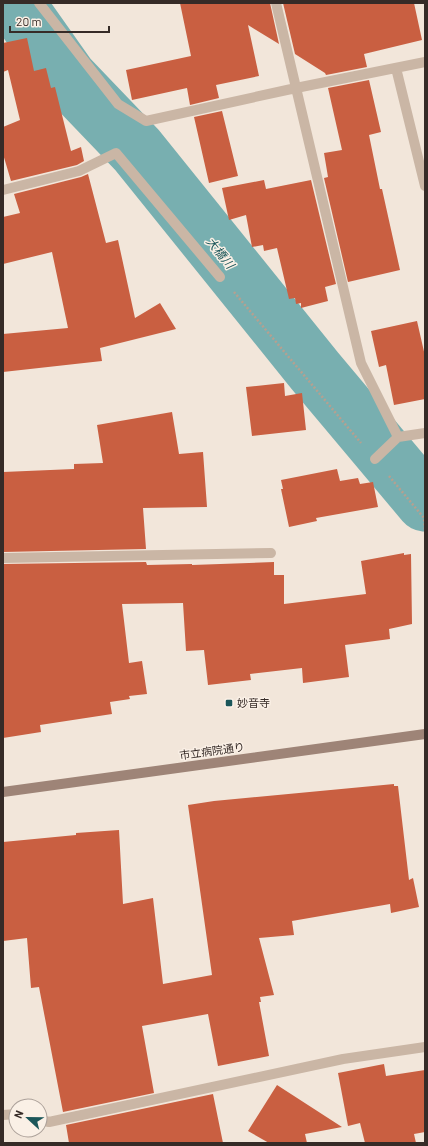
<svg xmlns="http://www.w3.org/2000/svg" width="428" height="1146" viewBox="0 0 428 1146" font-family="Barlow,'Noto Sans JP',sans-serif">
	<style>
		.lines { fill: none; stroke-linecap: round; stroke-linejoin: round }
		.river { stroke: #78afb0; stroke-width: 59 }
		.building { fill: #c95f41 }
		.path { stroke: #b6a090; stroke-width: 2.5; stroke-dasharray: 2 2; stroke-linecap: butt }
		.minor { stroke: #cab6a5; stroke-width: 10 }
		.secondary { stroke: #9e8477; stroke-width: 10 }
		.poi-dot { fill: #1b5659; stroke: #faf0e6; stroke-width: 1.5 }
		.labels { text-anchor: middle; stroke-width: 3; stroke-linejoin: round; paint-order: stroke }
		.poi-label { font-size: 11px; fill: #362b27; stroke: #faf0e6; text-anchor: start }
		.street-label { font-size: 11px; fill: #362b27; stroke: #faf0e6 }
		.water-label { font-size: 12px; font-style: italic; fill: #1b5659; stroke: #faf0e6 }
	</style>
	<rect width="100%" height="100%" fill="#f2e6da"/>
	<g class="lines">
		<path class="river" d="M15,3L68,78L137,150L315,371L425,502"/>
	</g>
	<path class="building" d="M180,3H270L279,44L248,25L259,76L216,85L219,98L190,105L187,88L132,100L126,70L191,56Z
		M283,3H414L422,40L364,54L367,67L326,75L325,73L295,54Z
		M27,38L34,71L46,68L51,88L55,87L71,151L81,147L84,161L77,165L11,181L3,154V127L20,120L8,70L3,72V43Z
		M369,80L381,132L369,135L380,189H382L400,270L348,282L324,178L328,177L324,153L342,150L328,88Z
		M222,111L238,176L209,183L194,117Z
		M88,174L106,243L118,240L135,318L160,303L176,329L100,348L102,361L3,372V334L68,328L52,252L3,264V217L20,213L14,194L81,177Z
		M264,180L266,189L311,180L336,284L325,287L328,301L301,308V303L296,304L295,298L289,299L277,248L264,251L263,245L252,247L246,215L229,220L222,188Z
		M417,321L425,356V399L394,405L386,365L379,367L371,331Z
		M284,383L285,396L302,393L306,430L252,436L246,387Z
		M172,412L179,454L203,452L207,507L143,508L146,549L3,552V472L74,469V464L103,463L97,425Z
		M337,469L340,481L358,478L360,484L373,482L378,507L316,518L317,521L289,527L281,489H283L281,480Z
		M404,553V555L411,554L412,624L389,629L390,639L345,645L349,677L303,683L302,668L250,674L251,680L208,685L204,650L186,651L183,603L122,604L129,663L142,661L147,694L129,696L130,699L110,702L112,714L40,725L41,732L3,738V564L146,562L147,565L192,564V565L274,562V575H284V604L366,594L361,561Z
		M394,784V786H398L409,880L413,878L419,907L391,913L390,904L292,921L294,935L259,938L274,995L260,997L261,1002H259L269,1056L218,1066L208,1014L142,1026L154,1093L63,1112L39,987L31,988L27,938L3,941V842L76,835V833L119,830L123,904L153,898L163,984L212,975L188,805L214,801Z
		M384,1064L386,1076L425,1070V1132L414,1134L416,1143H365L360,1123L348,1126L338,1073Z
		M277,1085L342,1127L305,1134L307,1143H269L248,1131Z
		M213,1094L223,1143H69L66,1125Z"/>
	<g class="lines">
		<path class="path" d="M234,292L361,443
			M389,476L424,518L425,532"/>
		<path class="minor" d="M39,3L118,104L146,121L296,88L425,62
			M276,3L361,363L398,437L425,433
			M396,68L425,186
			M3,190L79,171L116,153L220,277
			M375,459L398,437
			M3,558L271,553
			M3,1115L16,1114
			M40,1120L49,1122L343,1059L425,1047"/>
		<path class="secondary" d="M3,792L425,734"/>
	</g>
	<rect class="poi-dot" x="225" y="699" width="8" height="8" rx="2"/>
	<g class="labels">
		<g class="poi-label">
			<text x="237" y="707">妙音寺</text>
		</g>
		<g class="street-label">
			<text transform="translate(212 751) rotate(-8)" y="4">市立病院通り</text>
		</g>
		<g class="water-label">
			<text transform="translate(220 253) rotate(51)" y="4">大橋川</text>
		</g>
	</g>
	<rect width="428" height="1146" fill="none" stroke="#362b27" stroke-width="8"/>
	<g transform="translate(28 1118) rotate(292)"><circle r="19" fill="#faf0e6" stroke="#aca19a"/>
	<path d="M0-3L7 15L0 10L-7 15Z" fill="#1b5659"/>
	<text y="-6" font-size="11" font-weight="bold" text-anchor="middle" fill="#362b27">N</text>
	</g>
	<path d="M10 26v6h99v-6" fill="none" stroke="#362b27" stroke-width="2"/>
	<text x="16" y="26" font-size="12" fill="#362b27" stroke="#faf0e6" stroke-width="3" paint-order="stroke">20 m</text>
</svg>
